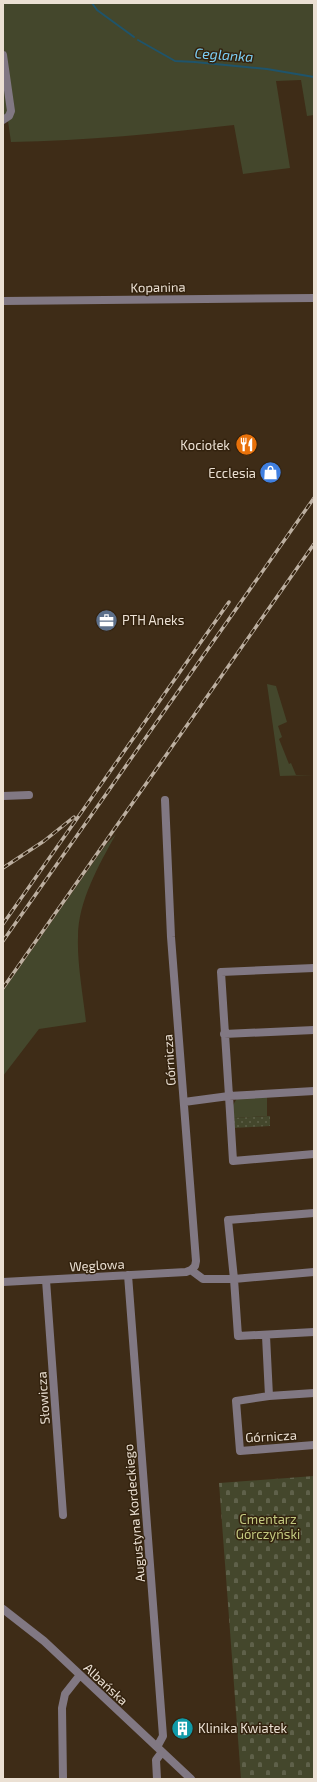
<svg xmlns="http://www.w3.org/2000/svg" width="317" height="1782" viewBox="0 0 317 1782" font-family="'Exo 2',sans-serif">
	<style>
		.green { fill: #44472c }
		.cemetery { fill: url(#cemetery-stones) }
		.park { fill: url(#park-dots) }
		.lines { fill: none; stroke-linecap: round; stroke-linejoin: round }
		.stream { stroke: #1f546b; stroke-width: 2 }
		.minor { stroke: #817883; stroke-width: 8 }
		.tertiary { stroke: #817883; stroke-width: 8 }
		.rail-casing { stroke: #bcafa0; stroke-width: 3.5 }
		.rail { stroke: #33220e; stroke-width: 2; stroke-dasharray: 6; stroke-linecap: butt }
		.labels { text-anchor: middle; stroke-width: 3; stroke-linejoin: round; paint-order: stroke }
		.street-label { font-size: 13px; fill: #ebe0d3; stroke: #33220e }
		.poi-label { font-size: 13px; fill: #ebe0d3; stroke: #33220e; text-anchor: end }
		.park-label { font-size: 13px; fill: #c4ca80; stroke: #33220e }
		.water-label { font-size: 14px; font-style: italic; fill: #7dcff5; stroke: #33220e }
	</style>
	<defs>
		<pattern id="cemetery-stones" width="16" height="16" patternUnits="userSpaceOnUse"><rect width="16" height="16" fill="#44472c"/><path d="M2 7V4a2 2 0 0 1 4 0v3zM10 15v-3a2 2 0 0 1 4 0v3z" fill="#5f614a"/></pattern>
		<pattern id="park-dots" width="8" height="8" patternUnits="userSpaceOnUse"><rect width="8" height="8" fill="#44472c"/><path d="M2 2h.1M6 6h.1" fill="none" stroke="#5f614a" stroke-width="1.8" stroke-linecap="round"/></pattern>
	</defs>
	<rect width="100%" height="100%" fill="#3e2c17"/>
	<path class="green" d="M3,3H314V115L307,116L301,80L276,81L290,168L243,174L234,125C160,133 86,141 11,142L7,114H3Z
		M267,684L276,686L287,722L278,726L282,737L279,739L289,764L291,763L296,775H314L280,776Z
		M116,834C99,865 78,901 78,937C77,963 83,995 86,1022L39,1029L3,1076V991L105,846Z
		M267,1097V1116L233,1118L232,1107L237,1098Z"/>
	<path class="cemetery" d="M314,1476V1779H241L219,1483Z"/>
	<path class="park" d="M270,1116V1126L234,1128L233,1118Z"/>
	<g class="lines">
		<path class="stream" d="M92,3L97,10L134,37
			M138,40L175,61L195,62L267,69L314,77"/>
		<path class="minor" d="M3,55L11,111L9,116L3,120
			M3,796L29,795
			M165,800L171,937L196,1261L195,1266L191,1270
			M224,1034L314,1030
			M314,1091L229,1096L233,1161L314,1154
			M184,1102L229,1096L221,972L314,968
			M314,1213L228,1220L234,1279L314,1272
			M191,1270L203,1279H234L238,1336L314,1332
			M128,1275L163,1736L157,1747
			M46,1280L63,1515
			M3,1282L186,1272L191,1270
			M266,1336L269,1396
			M314,1393L269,1396L236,1401L240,1451L314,1445
			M3,1609L44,1641L191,1779
			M63,1779L62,1708L65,1694L80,1675
			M157,1779L156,1760L162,1752"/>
		<path class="tertiary" d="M3,301L314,298"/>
		<defs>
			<path id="rail" d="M3,868L44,841L74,817
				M3,924L229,602
				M3,941L314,498
				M3,988L314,544"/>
		</defs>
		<use href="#rail" class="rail-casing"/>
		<use href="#rail" class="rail"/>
	</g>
	<defs>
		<symbol id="restaurant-disc" viewBox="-11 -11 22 22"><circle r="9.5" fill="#e8710a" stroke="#33220e"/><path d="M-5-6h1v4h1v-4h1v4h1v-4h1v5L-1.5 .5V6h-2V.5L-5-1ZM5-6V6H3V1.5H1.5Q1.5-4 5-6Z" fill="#fff"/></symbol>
		<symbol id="shop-disc" viewBox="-11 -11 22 22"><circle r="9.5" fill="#3f7fe0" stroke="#33220e"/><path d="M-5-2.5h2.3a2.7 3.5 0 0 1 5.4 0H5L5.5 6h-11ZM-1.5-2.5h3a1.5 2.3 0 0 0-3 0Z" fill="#fff"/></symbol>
		<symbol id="office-disc" viewBox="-11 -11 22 22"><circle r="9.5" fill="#5c6f8a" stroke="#33220e"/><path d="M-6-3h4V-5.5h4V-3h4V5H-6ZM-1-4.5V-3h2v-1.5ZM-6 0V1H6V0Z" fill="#fff"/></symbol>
		<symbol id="building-disc" viewBox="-11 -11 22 22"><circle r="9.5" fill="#0f9aa8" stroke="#33220e"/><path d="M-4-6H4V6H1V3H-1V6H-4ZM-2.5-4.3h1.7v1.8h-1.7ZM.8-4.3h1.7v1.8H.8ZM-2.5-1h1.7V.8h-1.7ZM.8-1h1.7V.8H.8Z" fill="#fff"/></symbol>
	</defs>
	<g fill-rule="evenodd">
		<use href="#restaurant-disc" x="234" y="432" width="25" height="25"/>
		<use href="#shop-disc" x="258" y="460" width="25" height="25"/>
		<use href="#office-disc" x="94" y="608" width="25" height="25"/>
		<use href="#building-disc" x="170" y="1716" width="25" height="25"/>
	</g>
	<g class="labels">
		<g class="street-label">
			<text transform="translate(158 287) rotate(-1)" y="5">Kopanina</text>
			<text transform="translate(169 1060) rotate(-94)" y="5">Górnicza</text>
			<text transform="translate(97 1265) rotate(-3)" y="5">Węglowa</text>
			<text transform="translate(43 1398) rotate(-94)" y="5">Słowicza</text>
			<text transform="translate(271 1436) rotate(-3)" y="5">Górnicza</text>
			<text transform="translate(134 1513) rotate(-95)" y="5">Augustyna Kordeckiego</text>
			<text transform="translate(106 1684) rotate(43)" y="5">Albańska</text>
		</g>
		<g class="poi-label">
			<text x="230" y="450">Kociołek</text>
			<text x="256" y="478">Ecclesia</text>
			<text x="122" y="625" text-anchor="start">PTH Aneks</text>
			<text x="198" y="1733" text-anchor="start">Klinika Kwiatek</text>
		</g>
		<g class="park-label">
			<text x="268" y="1524">Cmentarz<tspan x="268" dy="15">Górczyński</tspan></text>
		</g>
		<g class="water-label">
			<text transform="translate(224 55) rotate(4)" y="5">Ceglanka</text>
		</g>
	</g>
	<rect width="317" height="1782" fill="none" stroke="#ebe0d3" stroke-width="8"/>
</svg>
